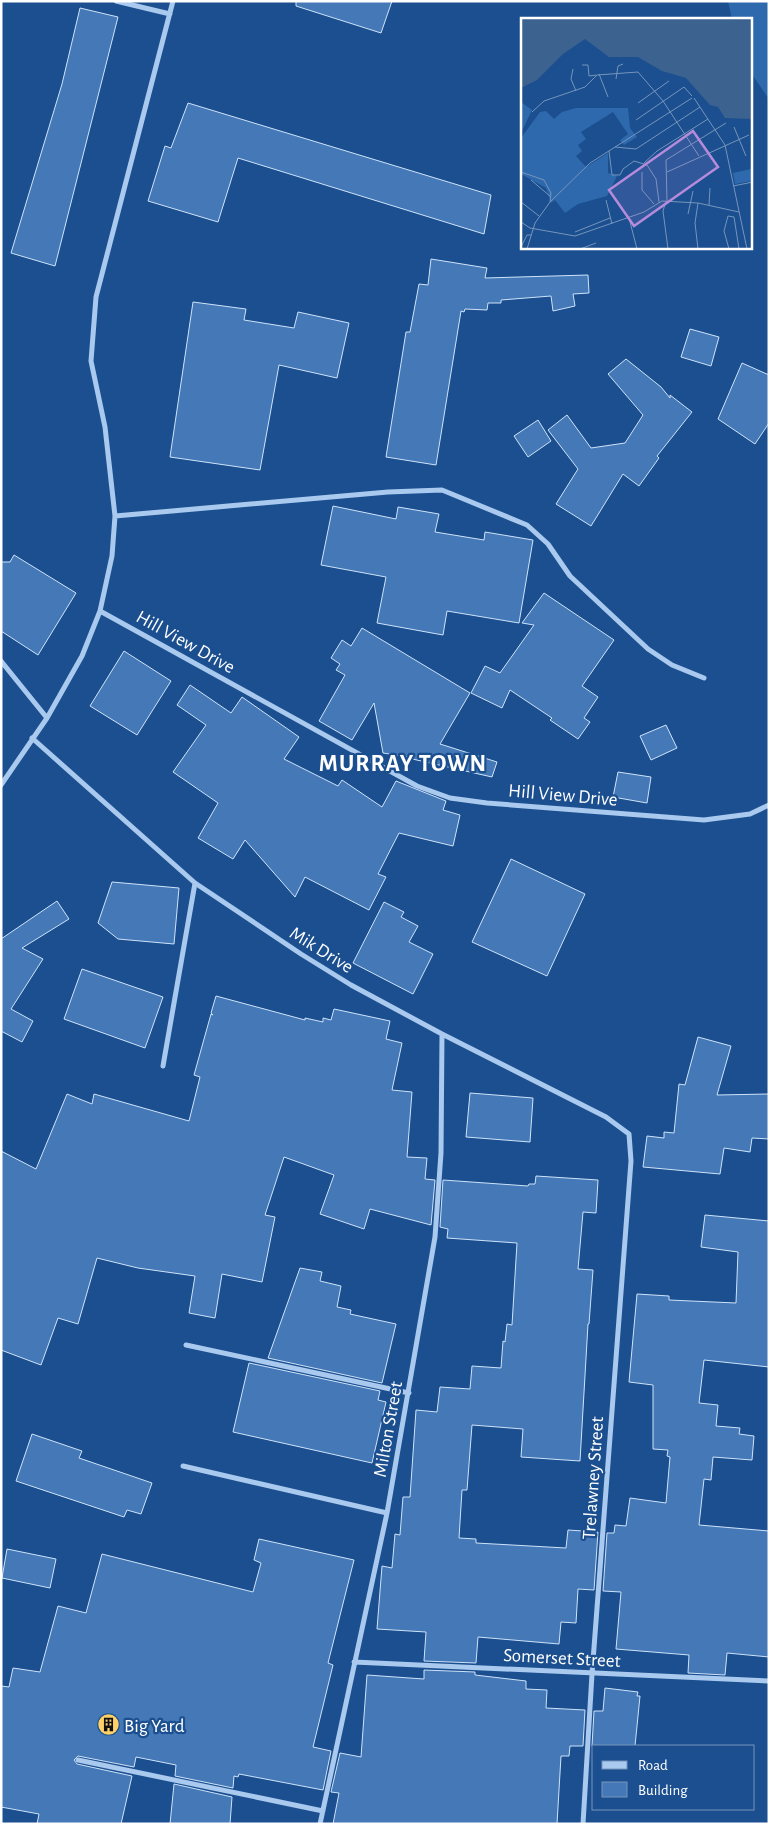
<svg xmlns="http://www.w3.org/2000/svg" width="770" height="1825" viewBox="0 0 770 1825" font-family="'Alegreya Sans',sans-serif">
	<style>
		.green { fill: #2e69ad }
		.building { fill: #4478b7; stroke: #cfe3fa }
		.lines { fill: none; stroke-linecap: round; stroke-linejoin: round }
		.street { stroke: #a9c9ee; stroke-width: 5 }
		.labels { text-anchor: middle; stroke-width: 4.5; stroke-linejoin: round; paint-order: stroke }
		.street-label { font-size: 19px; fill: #fff; stroke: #1b4f8f }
		.poi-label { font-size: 19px; fill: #fff; stroke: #1b4f8f; text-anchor: start }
		.district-label { font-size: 24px; font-weight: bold; letter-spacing: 1px; fill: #fff; stroke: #1b4f8f }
		.inset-river { fill: none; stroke: #3c6290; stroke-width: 2.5 }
		.inset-road { fill: none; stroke: #7695bc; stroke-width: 1 }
		.view { fill: #b68bdc; fill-opacity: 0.15; stroke: #b68bdc; stroke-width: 2.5 }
		.inset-edge { fill: none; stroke: #fff; stroke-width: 2.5 }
	</style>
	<rect width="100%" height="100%" fill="#1b4f8f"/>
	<path class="green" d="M728,1H769V99L751,73V19H732Z"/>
	<path class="building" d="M296,1H392L381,33L296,6Z
		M80,8L118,17L55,266L11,253L62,84Z
		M188,103L491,195L484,234L238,158L218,222L148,201L165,146L171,148Z
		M431,259L487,268L485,278L588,275L589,293L573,294L575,306L553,311L551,296L501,300V303H488L487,310L465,309L464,312L461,311L436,465L386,457L406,332H410L419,284L428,285Z
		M193,302L246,309L244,320L294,328L298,312L349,323L337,378L279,365L260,470L170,457Z
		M690,329L719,337L711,366L681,357Z
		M626,359L661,387L670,398V395L692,412L657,456L659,458L639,486L623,474L591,526L556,504L578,469L548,430L567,415L591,448L625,443L643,415L608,374Z
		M742,363L769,375V423L755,444L718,419Z
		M538,420L551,441L528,457L514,436Z
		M333,506L396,519L398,507L439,514L435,532L484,540L485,532L533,540L519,623L447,611L443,635L377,623L386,577L321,565Z
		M14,555L76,593L38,655L1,631V562H10Z
		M544,593L614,640L582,686L598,697L584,718L590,722L578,739L550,720L552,718L510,690L502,708L471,693L485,666L500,673L534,625L522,623Z
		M362,628L470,693L440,744L497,762L492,777L408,758L409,757L383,753L374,703L352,740L319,721L345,675L336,670L340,664L331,658L342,640L351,646Z
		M124,651L171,681L137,735L90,706Z
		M190,685L231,713L242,697L299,737L284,759L338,786L342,780L382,807L396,781L446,801L443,810L460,815L453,846L399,833L378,874L386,877L369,910L305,877L295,897L245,840L233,859L198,838L218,803L173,772L206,725L177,705Z
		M666,725L677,748L651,760L640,736Z
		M618,772L651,777L647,803L613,797Z
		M511,859L585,894L547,976L472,942Z
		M112,882L179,888L174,944L118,939L98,923Z
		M57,901L69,919L22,948L43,959L11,1009L33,1021L22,1042L1,1031V939Z
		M384,902L404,912L401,917L418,926L409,942L433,954L413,994L353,963Z
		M82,969L163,997L145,1048L64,1019Z
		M216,996L305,1020V1018L323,1022V1018L331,1020L334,1009L390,1021L386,1039L402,1043L392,1090L412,1092L407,1157L427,1158L425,1179L435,1180L431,1225L370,1209L364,1229L320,1214L334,1175L284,1157L265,1215L275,1217L262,1282L222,1274L215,1318L189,1313L195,1276L138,1268L97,1258L78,1324L58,1318L41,1365L1,1350V1151L36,1169L67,1094L92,1104L94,1094L189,1121L200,1077L194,1075L211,1014L213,1015L211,1013Z
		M698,1037L731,1046L717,1095L769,1094V1139L752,1138L750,1152L724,1148L720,1174L643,1167L647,1136L664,1138V1132L674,1133L679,1084L685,1085Z
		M470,1093L533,1098L530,1142L466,1137Z
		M536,1176L598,1180L596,1213L583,1212L578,1269L593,1270L589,1324H588L580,1461L521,1457L523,1429L472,1425L467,1490H462L459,1538L476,1539V1543L566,1548L568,1530L598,1532L594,1590L578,1589L576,1623L561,1622L559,1644L478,1637L476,1663L424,1661L426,1632L377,1629L382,1566L392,1568L395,1534L400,1535L403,1497H410L416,1410L437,1412L440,1387L470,1389L472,1366L501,1368L503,1341L505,1342L507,1324L512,1325L517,1243L447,1238L448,1229L440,1227L443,1180L528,1186L529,1184H535Z
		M705,1215L769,1221V1367L704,1360L699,1403L718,1405L716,1426L740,1428L739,1434L754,1436L752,1460L713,1457L711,1480L704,1479L699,1525L769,1531V1657L727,1653L725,1675L688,1673L689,1655L616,1649L621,1592L603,1591L607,1533H614L615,1525L626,1526L630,1498L666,1503L670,1457L667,1456L668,1450L653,1449V1385L629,1382L637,1294L669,1296V1300L736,1303L738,1252L701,1247Z
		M300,1268L322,1272L320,1281L341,1286L337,1307L351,1310L350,1314L396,1324L382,1383L268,1358Z
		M249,1363L380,1391L378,1400L386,1402L372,1463L233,1432Z
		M32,1434L82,1451L79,1458L152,1483L141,1514L127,1510L124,1517L16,1481Z
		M259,1539L354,1560L328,1663L333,1665L313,1747L331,1751L323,1790L239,1774L238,1777L234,1776L233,1788L175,1776L176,1765L136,1757L134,1767L78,1756L74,1760L77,1764L132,1776L121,1824H37L39,1814L1,1807V1686L9,1687L13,1668L40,1672L58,1606L86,1613L102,1554L253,1592L261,1563L254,1560Z
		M7,1549L56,1559L50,1588L2,1578Z
		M424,1670L475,1672V1675L526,1681V1689L547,1690L546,1708L585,1710L583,1746H570L569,1756H561L557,1824H333L339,1793L331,1792L340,1753L361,1757L367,1675L424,1679Z
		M605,1688L638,1692L637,1696H640L635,1746H592L594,1711H603Z
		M174,1784L232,1797L230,1824H170Z"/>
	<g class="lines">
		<path class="street" d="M116,1L170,14
			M115,516L388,492L442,490L527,525L548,544L570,576L648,649L672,665L704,678
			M100,611L417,786L450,798L487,803L704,820L750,814L769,805
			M1,661L47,718
			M32,738L195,883L301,954L351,985L442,1034L606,1117L629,1134L631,1161L592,1674L583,1824
			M1,785L47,718L82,656L100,611L112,556L115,516L105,427L91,361L96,297L173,1
			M163,1066L195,883
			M186,1345L409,1393
			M183,1466L387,1513
			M354,1662L769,1681
			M78,1760L323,1811
			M320,1824L387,1513L435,1237L441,1153L442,1034"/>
	</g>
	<defs>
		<symbol id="building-disc" viewBox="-11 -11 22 22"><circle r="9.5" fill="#ffd166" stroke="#1b4f8f"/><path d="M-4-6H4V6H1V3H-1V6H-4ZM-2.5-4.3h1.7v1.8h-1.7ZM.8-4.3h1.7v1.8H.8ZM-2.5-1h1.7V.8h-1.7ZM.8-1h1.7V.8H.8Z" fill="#111"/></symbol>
	</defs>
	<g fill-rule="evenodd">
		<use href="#building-disc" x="96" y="1712" width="25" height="25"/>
	</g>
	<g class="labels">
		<g class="street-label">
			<text transform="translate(186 641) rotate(29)" y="7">Hill View Drive</text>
			<text transform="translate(563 794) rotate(5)" y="7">Hill View Drive</text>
			<text transform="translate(322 949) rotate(32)" y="7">Mik Drive</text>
			<text transform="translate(387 1429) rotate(-80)" y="7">Milton Street</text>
			<text transform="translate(592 1478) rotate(-86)" y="7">Trelawney Street</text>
			<text transform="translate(562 1657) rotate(3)" y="7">Somerset Street</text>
		</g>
		<g class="poi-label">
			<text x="124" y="1732">Big Yard</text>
		</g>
		<g class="district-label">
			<text x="403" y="771">MURRAY TOWN</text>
		</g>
	</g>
	<g transform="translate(521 18)">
		<rect width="231" height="231" fill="#1b4f8f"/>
		<path d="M0,84L11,92L0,115ZM55,90H107L109,110L116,119L103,127L99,122L107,116L92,94L60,114L65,121L57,127L61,133L55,138L65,149L87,135V155L96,158L86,178L57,186L44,195L34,182L30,185L25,170L0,156V120L19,94L25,93L33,101L41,94ZM230,151L231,163L214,166L212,155Z" fill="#2e69ad"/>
		<path d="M0,1H231V104L229,101L204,100L197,89L189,87L165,60L141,53L117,39H88L64,21L42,36L16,62L0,70Z" fill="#3c6290"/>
		<path class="inset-river" d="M188,77L199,70L226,1"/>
		<path class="inset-road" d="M61,47H67L68,58L75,57M52,51L50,61L55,73M78,56L87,79M95,61L97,48L102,46M173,80L204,127L226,231M117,85L148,63M11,94L23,83L64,69L76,57L117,54L142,83L178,138M115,102L163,69L171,78M213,109L225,138M94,129L115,131L179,89M88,133L91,157H99L102,151L113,143L126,147L135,161L138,184M123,145L136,133L187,101M0,154L23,162L30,175L29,184L14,205L6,231M121,154V172L133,186M146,154L228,117M10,162L30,179M212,168L232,164M85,182L91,206M145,183L142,193L147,231M146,183L145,142L205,105M0,184L18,198M29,184L69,145L171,80M188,187L189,170M167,196L172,173M108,200L116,231M0,204L9,210L54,218L123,194L141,183L177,185L218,194M54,214L89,200M0,229L6,217H10M59,231L75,225M177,231L174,205L177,185M208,231L203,213L207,198L213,199L218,231"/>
		<path class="view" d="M172,113L197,149L113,208L88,172Z"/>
		<rect width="231" height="231" class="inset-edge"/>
	</g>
	<rect width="770" height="1825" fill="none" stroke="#ffffff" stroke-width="5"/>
	<rect x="592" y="1745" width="162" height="65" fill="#1b4f8f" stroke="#7695bc"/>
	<rect x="602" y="1761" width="25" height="8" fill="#a9c9ee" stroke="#7695bc"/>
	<text x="638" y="1770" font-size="15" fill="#ffffff">Road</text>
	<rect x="602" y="1782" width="25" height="15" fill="#4478b7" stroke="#7695bc"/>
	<text x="638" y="1795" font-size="15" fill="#ffffff">Building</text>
</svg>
